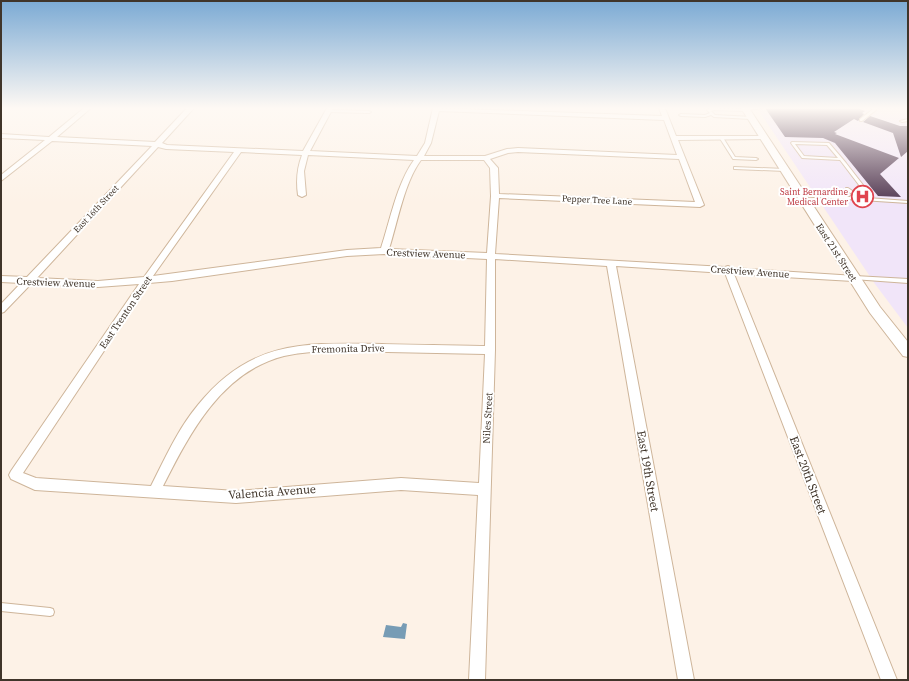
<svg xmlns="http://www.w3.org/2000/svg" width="909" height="681" viewBox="0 0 909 681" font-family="'Source Serif 4',serif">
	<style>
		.medical { fill: #f1e5f9 }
		.water { fill: #779cb5 }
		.building { fill: #503650 }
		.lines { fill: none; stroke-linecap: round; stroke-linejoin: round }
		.lane-casing { stroke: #ceb59a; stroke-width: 2 }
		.street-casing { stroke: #ceb59a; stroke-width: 2 }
		.secondary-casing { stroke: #ceb59a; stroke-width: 2 }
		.lane { fill: #fff; fill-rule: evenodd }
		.street { fill: #fff; fill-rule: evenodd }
		.secondary { fill: #fff; fill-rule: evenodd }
		.labels { text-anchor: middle; stroke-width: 4; stroke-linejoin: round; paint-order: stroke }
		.far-health-label { font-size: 9px; fill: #be3a42; stroke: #fff; text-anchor: end }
		.far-street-label { font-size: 9px; fill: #40352a; stroke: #fff }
		.street-label { font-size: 10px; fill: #40352a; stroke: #fff }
		.near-street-label { font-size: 12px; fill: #40352a; stroke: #fff }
	</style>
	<rect width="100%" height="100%" fill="#fdf2e7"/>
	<path class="medical" d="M757,108H908V328L875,284Z"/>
	<path class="water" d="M403,623L407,624L405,639L383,637L386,625L401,627Z"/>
	<path class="building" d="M765,108H857L865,111L862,113L864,114L858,121L854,119L834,132L837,133L835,134L899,158L880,174L901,197L878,196L835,143L823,138L785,137Z
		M870,116L900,126H908V151L901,157L893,133L863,122Z"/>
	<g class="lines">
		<defs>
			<path id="lane" d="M713,108L745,109V108H763L747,110L746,111L714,110L711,111L715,115L752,117V119H751L714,117L711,115L705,117L681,116L679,115L681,114L705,115L710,113L707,110L708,109Z
				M872,108H875L876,110L862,121H860V119L872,110Z
				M327,110L369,111L371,112L369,113L328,112L326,111Z
				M908,119V121L902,122L900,121Z
				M720,136H722L735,157L756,158L758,159L756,160L733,159L719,137Z
				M792,142L829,143L846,163L863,185L854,197L908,201V203L799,196V194H800L850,197L852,194L846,190V188H848L854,192L859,185L840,160L802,158L791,143ZM795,144L827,145L838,158L804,156Z
				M734,167L785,169L787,170L785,171L735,169H734Z
				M855,276L908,279V283L853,279V277Z
				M1,603L50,608L53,609L54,612L53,615L50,616L1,611Z"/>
			<path id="street" d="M84,108H91L57,137L155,142L187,108H194L162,143L167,145L303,151L327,108H333L310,151L417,156L425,143L433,108L662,116L659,108H665L676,136H766V138L764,139L678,140L704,205L700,207L499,198L495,254L725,267L728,266L732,268L856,276L857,278L856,280L853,281L734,274L897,680H881L725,273L616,266L694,680H678L607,266L495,259V350L485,680H469L478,495L401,490L236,503L35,490L11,479L9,475L11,471L139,284L98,287L31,284L4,312L1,313V304L21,283L1,282V276L27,277L152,146L52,141L1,181V175L45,140L1,138V134L49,137ZM439,111L664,120L677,155L518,148L507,149L485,156H424L431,143ZM158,147L166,149L234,152L144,277L98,281L37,278ZM241,152L302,155C297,168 296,181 298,195L302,197L306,195L304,171L308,155L414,160C397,183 390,221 381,248L347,250L153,276ZM518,152L679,159L695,202L499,194L498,168L490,159L508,153ZM421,160H484L490,168L491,196L487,253L389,249C398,221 404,183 421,160ZM384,254L487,259L485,346C451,345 416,345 382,344C306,343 251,339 198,405C178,429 165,458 151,486L36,478L23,473L149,283L172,281L347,256ZM339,351L485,354L479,483L401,478L236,491L163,486C190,433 221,372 284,356C302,352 321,351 339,351Z"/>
			<path id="secondary" d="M741,108H749L880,307L908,342V357L903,356L870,313Z"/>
		</defs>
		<use href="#lane" class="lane-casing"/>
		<use href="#street" class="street-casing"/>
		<use href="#secondary" class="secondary-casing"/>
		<use href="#lane" class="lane"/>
		<use href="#street" class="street"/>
		<use href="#secondary" class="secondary"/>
	</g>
	<linearGradient id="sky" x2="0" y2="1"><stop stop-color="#7baad4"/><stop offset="0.53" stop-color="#fef9f4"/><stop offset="1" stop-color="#fef9f4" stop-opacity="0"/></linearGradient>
	<rect width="909" height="204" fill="url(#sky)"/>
	<defs>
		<symbol id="hospital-ring" viewBox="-11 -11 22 22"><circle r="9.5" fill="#fff" stroke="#e0444e" stroke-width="1.5"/><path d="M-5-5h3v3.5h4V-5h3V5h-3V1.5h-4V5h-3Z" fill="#e0444e"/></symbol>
	</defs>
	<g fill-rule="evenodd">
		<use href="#hospital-ring" x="850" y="184" width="25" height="25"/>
	</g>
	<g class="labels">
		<g class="far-health-label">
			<text x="848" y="195">Saint Bernardine<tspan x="848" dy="10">Medical Center</tspan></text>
		</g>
		<g class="far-street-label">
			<text transform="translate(597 200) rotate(3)" y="3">Pepper Tree Lane</text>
			<text transform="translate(96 209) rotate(-47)" y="3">East 16th Street</text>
		</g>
		<g class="street-label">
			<text transform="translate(837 252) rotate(57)" y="4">East 21st Street</text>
			<text transform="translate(426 253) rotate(2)" y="4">Crestview Avenue</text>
			<text transform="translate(750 271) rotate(4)" y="4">Crestview Avenue</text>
			<text transform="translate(56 282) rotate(2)" y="4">Crestview Avenue</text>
			<text transform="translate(125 312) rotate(-56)" y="4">East Trenton Street</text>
			<text transform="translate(348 348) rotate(-1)" y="4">Fremonita Drive</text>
			<text transform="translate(487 418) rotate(-87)" y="4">Niles Street</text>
		</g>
		<g class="near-street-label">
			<text transform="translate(648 471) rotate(80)" y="4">East 19th Street</text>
			<text transform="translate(808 475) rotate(69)" y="4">East 20th Street</text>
			<text transform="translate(272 492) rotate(-4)" y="4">Valencia Avenue</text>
		</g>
	</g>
	<rect width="909" height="681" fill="none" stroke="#40352a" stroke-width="4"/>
</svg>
